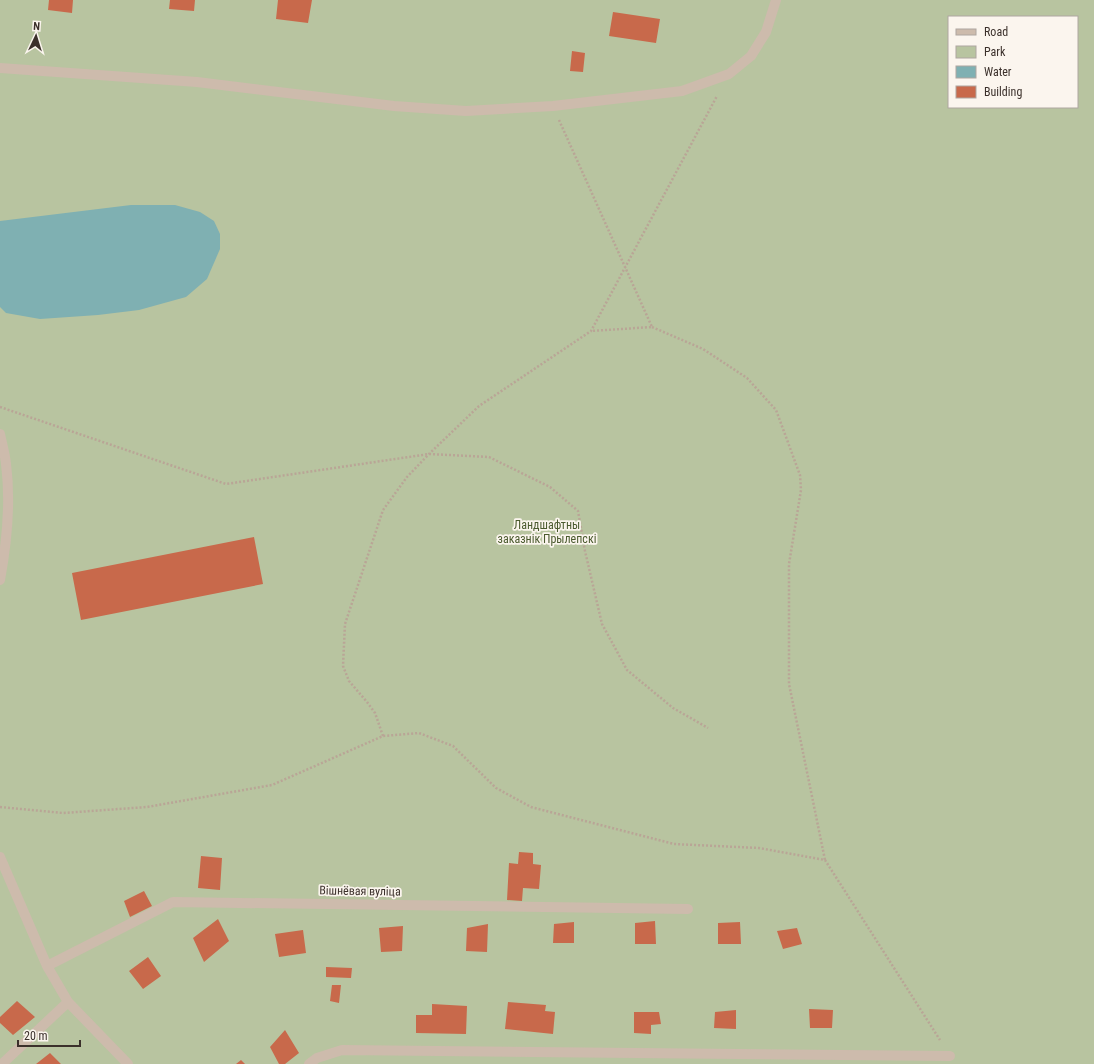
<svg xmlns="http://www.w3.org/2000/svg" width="1094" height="1064" viewBox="0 0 1094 1064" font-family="'Roboto Condensed',sans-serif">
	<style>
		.green { fill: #b8c4a0; fill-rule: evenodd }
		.water { fill: #7fb0b2 }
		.building { fill: #c8694b }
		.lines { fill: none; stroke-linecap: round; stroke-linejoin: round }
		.path { stroke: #b9a596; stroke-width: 2.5; stroke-dasharray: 2 2; stroke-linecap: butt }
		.minor { stroke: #cdbbac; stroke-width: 10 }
		.labels { text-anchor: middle; stroke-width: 3.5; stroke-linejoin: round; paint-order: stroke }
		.park-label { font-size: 12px; fill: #4a5a2e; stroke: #fbf5ee }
		.street-label { font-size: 12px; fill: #3b302b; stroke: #fbf5ee }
	</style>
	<rect width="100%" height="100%" fill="#f4ebe1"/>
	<path class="green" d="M0,0H1094V1064H0ZM949,17H1077V107H949Z"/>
	<path class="water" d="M131,205H175L200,212L214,221L220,234V249L207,279L186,297L139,310L98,315L40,319L6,313L0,307V221Z"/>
	<path class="building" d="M49,0H73L72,13L48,10Z
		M170,0H195L194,11L169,9Z
		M278,0H312L308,23L276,19Z
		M613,12L660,19L656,43L609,36Z
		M572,51L585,53L583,72L570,71Z
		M254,537L263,584L81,620L72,573Z
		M519,852L533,853V864L541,865L539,889L523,888L522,901L507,900L509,863L518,864Z
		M201,856L222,858L220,890L198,888Z
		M144,891L152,906L130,917L124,901Z
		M218,919L229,941L204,962L193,938Z
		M655,921L656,944H635V923Z
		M574,922V943H553L554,924Z
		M740,922L741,944H718V923Z
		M488,924L487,952L466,951L467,928Z
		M403,926L402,951L381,952L379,928Z
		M797,928L802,944L783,949L777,931Z
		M303,930L306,953L279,957L275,934Z
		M148,957L161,976L143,989L129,971Z
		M326,967L352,968L351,978L326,977Z
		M332,985H341L339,1003L330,1001Z
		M17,1001L35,1017L13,1035L0,1023V1017Z
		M508,1002L546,1005L545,1011L555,1012L553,1034L505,1029Z
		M432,1004L467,1006L466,1034L416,1033V1015H432Z
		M809,1009L833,1010L832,1028H810Z
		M736,1010V1029L714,1028L715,1012Z
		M634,1012H659L661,1024L651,1025V1034L634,1033Z
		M285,1030L299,1053L285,1064H279L270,1047Z
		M50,1053L61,1064H36Z
		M241,1060L245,1064H236Z"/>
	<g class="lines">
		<path class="path" d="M559,120L652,327L591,331
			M652,327L703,349L747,378L776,410L800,475L801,490L789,564V684L825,860
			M0,407L226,484L429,454L489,457L550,487L578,511L585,551L602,624L627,670L673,708L708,728
			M383,736L375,713L367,702L349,681L343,666L345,624L383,510L407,477L429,454L479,406L591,331L717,96
			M0,807L63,813L147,807L272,785L383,736L419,733L453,746L496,788L531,807L674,844L759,848L825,860L940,1040"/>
		<path class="minor" d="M0,68L197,82L394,106L466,111L553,106L682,91L729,74L751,56L766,32L776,0
			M0,434C2,444 5,454 6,464C11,503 7,542 0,580
			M0,857L47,966L68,1002L2,1064
			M47,966L173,902L688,909
			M68,1002L128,1064
			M309,1064L317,1058L342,1050L950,1056"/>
	</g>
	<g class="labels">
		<g class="park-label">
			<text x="547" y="529">Ландшафтны<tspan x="547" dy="14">заказнік Прылепскі</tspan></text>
		</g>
		<g class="street-label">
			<text transform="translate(360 891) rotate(1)" y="4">Вішнёвая вуліца</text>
		</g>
	</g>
	<rect x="948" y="16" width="130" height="92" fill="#fbf5ee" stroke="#aea6a0"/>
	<rect x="956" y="29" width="20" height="6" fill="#cdbbac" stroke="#aea6a0"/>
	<text x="984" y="36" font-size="12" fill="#3b302b">Road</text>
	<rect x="956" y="46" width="20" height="12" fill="#b8c4a0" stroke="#aea6a0"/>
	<text x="984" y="56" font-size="12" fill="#3b302b">Park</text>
	<rect x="956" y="66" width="20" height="12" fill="#7fb0b2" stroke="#aea6a0"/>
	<text x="984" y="76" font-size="12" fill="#3b302b">Water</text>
	<rect x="956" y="86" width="20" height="12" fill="#c8694b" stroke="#aea6a0"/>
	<text x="984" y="96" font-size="12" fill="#3b302b">Building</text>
	<g transform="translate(36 36) rotate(4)" stroke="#fbf5ee" stroke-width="3" paint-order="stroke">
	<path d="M0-3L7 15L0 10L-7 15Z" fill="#3b302b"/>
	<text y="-6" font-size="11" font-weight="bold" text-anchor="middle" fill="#3b302b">N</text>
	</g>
	<path d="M18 1040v6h62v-6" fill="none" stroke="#3b302b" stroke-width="2"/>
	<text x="24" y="1040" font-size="12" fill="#3b302b" stroke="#fbf5ee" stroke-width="3" paint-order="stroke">20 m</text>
</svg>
